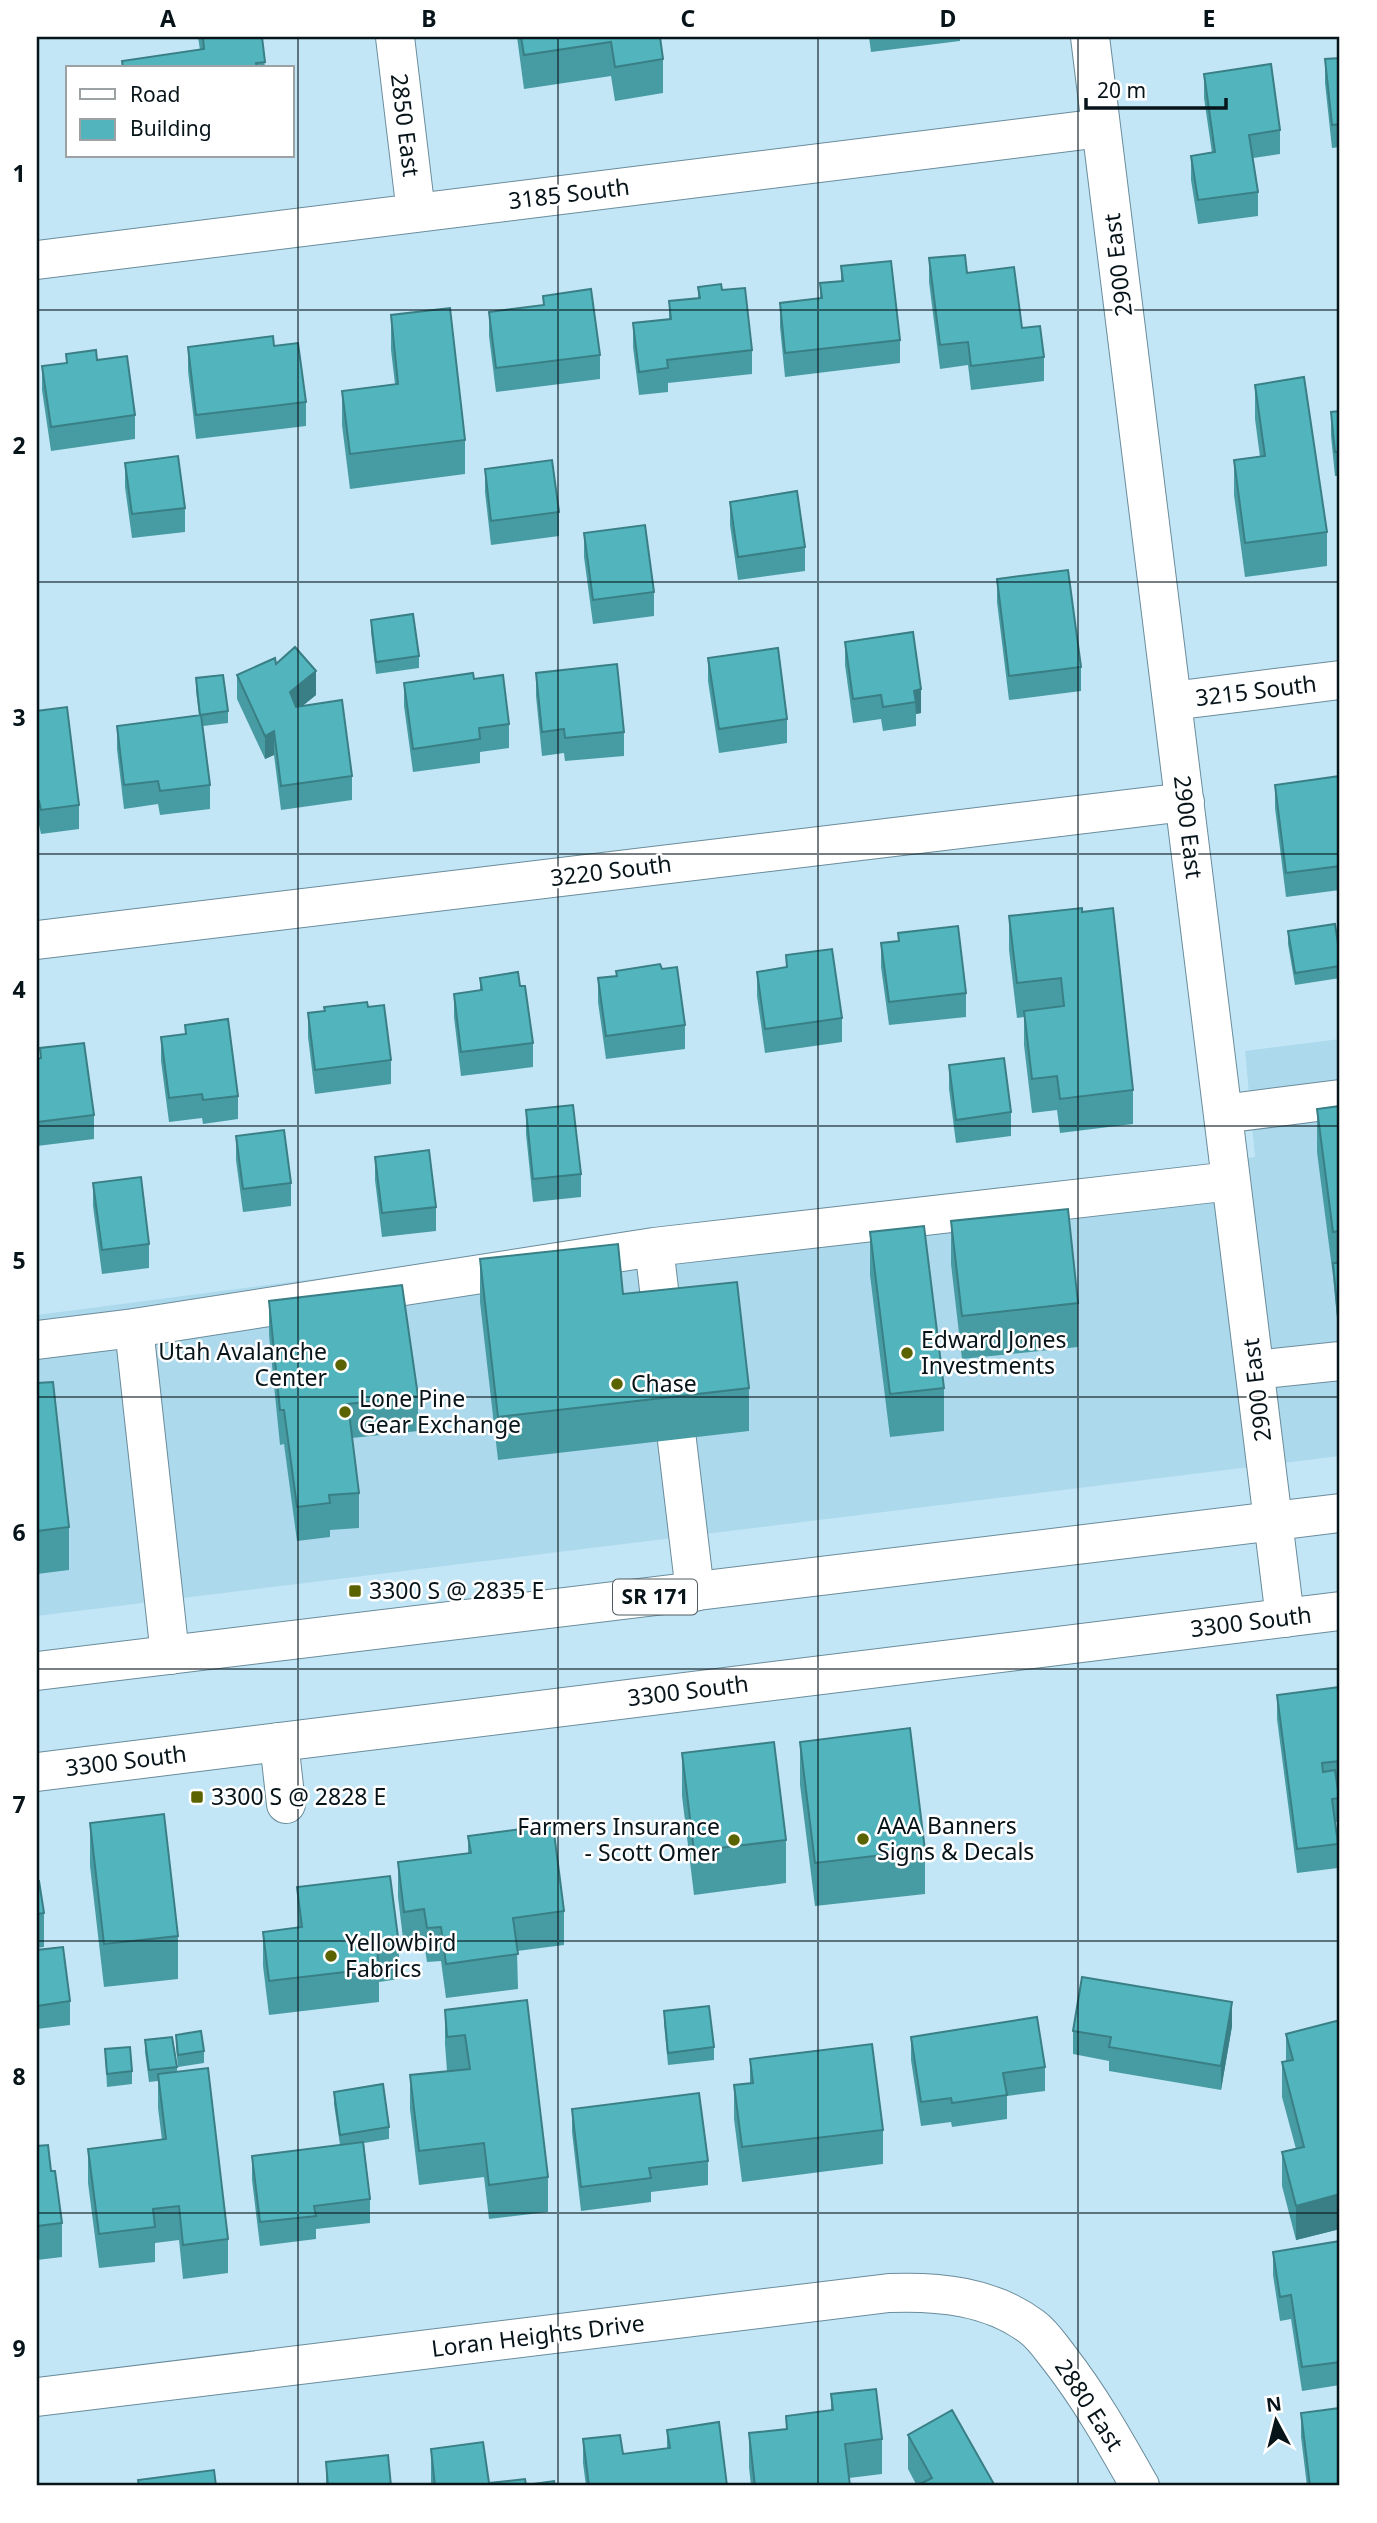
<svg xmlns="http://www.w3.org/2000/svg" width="1377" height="2523" viewBox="0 0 1377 2523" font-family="'Noto Sans',sans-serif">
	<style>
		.built { fill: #add9ec }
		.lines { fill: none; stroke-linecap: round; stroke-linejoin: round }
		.minor-casing { stroke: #6a8c9b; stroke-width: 40 }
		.major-casing { stroke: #6a8c9b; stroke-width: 40 }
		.minor { stroke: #fff; stroke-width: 38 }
		.major { stroke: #fff; stroke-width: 38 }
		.wall { fill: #479ca3 }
		.shaded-wall { fill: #397f85 }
		.building { fill: #52b5be; stroke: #397f85; stroke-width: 2 }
		.grid { fill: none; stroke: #07141a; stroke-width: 2; stroke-opacity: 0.55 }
		.poi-dot { fill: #5b6300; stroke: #fff; stroke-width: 2.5 }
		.labels { text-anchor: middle; stroke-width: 5; stroke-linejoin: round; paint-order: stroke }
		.shield { fill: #fff; stroke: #515a5f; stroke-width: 2 }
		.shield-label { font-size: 21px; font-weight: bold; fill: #07141a }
		.street-label { font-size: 23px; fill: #07141a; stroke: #fff }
		.poi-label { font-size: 23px; fill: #07141a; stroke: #fff; text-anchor: start }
		.neatline { fill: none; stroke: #07141a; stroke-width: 2.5 }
		.grid-label { font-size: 23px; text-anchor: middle; font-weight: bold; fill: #07141a }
	</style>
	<rect width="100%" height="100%" fill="#c2e6f6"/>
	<path class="built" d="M1340,1039V1456L37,1616V1315L1255,1157L1245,1051Z"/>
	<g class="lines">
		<defs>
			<path id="minor" d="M395,37L416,213
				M1090,37L1285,1618
				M37,260L1101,128
				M1172,701L1340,680
				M37,940L1185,802
				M1223,1114L1340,1099
				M654,1247L695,1592
				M134,1328L170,1655
				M37,1340L134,1328L654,1247L1231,1181
				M1255,1370L1340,1361
				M279,1742L286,1804
				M37,2397L889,2293C938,2291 991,2296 1032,2327C1043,2335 1052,2349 1060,2359C1091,2399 1115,2442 1140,2486"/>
			<path id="major" d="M37,1671L1340,1513
				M37,1772L1340,1611"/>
		</defs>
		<use href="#minor" class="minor-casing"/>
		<use href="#major" class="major-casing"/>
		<use href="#minor" class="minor"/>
		<use href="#major" class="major"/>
	</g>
	<path class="wall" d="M198,37H262L265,68H122V61L200,50Z
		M517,37H660L663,59V93L615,101L611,76L524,89Z
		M869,37H960V41L871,52Z
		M1340,58V147L1332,148L1325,83V59Z
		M1204,74L1280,130V154L1253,158L1258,192V216L1198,224L1191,180V156L1212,153L1204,98Z
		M929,258L967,273L1022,328L1044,357V381L971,390L968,365L940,369L929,282Z
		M841,266L900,340V363L785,377L780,327V303L820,298V283L841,281Z
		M698,287L722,290L752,350V374L668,383V392L639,395L633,347V323L669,319V301L698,298Z
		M543,296L600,355V379L496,392L489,336V312L543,305Z
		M391,315L465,440V474L350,489L342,425V391L395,384L391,350Z
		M274,346L306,402V426L196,439L188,371V347Z
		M66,354L135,415V439L51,451L42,390V366L66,364Z
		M1255,385L1327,532V566L1245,577L1234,495V460L1260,457L1255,419Z
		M1340,411V476H1335L1331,436V412Z
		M125,463L185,508V532L132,538L125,487Z
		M485,469L559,512V536L491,545L485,492Z
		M730,502L805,547V571L738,580L730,525Z
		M584,533L654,592V616L593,624L584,557Z
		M997,579L1081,667V691L1009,700L997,602Z
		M371,620L419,656V668L376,674L371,632Z
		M913,632L921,713L916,714V726L883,731L881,719L853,723L845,665V642Z
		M708,658L787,719V743L719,753L708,681Z
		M276,664L316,695L302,706L352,776V800L281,810L274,755L265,759L237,699V675Z
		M536,673L624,732V756L565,761L564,753L542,756L536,696Z
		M196,678L228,711V723L203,726L210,785V809L160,815L158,804L124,809L117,749V726L199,715L196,691Z
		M474,679L509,724V748L480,752V763L413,772L404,706V683Z
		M37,711L79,805V829L41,834L39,825H37Z
		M1340,776V890L1286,897L1275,808V785Z
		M1082,912L1133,1090V1124L1060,1133L1057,1110L1032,1113L1024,1045V1017L1017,1018L1009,950V916Z
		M1288,931L1340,957V978L1295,985L1288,944Z
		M898,933L966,993V1017L889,1025L881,967V943L898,941Z
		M786,955L842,1018V1042L765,1053L757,996V972L786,968Z
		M662,969L685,1025V1049L606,1059L598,1002V978L616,976V971Z
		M480,978L520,986L533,1043V1067L461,1076L454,1017V994L480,990Z
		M368,1007L391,1060V1084L315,1094L308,1037V1013Z
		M185,1025L238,1096V1119L203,1124L202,1118L169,1122L161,1061V1037L185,1034Z
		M40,1048L94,1115V1139L37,1146V1059L40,1058Z
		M949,1065L1011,1112V1136L956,1143L949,1089Z
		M1340,1106V1339H1339L1333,1276L1317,1152V1109Z
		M526,1110L581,1174V1197L533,1202L526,1134Z
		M236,1136L291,1183V1206L243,1212L236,1160Z
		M375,1157L436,1207V1231L382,1237L375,1180Z
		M93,1183L149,1244V1268L102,1274L93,1206Z
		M951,1221L1078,1303V1347L962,1359L951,1264Z
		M870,1232L944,1388V1431L890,1437L870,1275Z
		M480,1259L749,1388V1431L498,1460L480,1302Z
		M269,1301L418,1396V1431L352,1438L359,1493V1528L330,1530V1537L297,1541L284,1444L280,1445L269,1335Z
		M37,1383L69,1527V1570L37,1574Z
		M1340,1687V1785H1337L1339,1798V1822H1335L1338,1844V1868L1297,1873L1277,1719V1695Z
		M800,1742L925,1850V1894L815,1906L800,1785Z
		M682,1753L786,1840V1883L694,1895L682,1796Z
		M90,1823L178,1936V1979L104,1987L90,1866Z
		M468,1836L564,1911V1945L517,1951L518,1989L446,1998L441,1961L427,1962L424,1943L404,1947L398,1897V1862L468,1853Z
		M37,1881L44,1913V1947L37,1948Z
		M297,1887L399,1945V1979L379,1982V2002L269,2015L263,1966V1932L298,1928Z
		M37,1950L70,2001V2025L37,2029Z
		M527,2000L548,2177V2212L489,2219L484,2177L419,2185L410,2109V2075L447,2071L445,2044V2010Z
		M664,2011L714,2047V2060L668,2065L664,2023Z
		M1340,2020V2229L1296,2240L1282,2186V2152L1296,2149L1282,2097V2062H1286V2034Z
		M1232,2026L1221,2090L1109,2071V2061L1073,2054V2031Z
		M176,2035L204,2051V2063L178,2067L176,2047Z
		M911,2037L1045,2067V2091L1007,2096V2119L952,2127L951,2122L921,2126L911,2060Z
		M145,2040L177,2067V2072L228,2239V2273L183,2279L179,2240L155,2243V2262L99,2268L88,2183V2149L162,2140L158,2108V2081L149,2082L145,2052Z
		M105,2049L132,2071V2084L107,2087Z
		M750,2059L883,2130V2164L742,2182L734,2119V2085L750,2083Z
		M334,2092L389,2127V2139L364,2143L370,2199V2223L316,2229V2239L260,2246L252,2180V2156L340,2145L334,2104Z
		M572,2109L708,2161V2185L651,2192V2202L581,2211L572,2132Z
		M37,2146L51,2171L62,2223V2257L37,2260Z
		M1340,2241V2385L1302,2391L1291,2319L1280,2321L1273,2275V2252Z
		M831,2394L882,2439V2474L849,2478L850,2486H751L749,2467V2433L786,2429V2416L831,2411Z
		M1301,2413L1340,2486H1307L1301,2437Z
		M667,2430L727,2486H586L583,2463V2439L623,2454L667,2448Z
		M908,2435L995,2486H917L908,2469Z
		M431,2449L489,2483L555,2486H431Z
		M326,2462L391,2486H326Z"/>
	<path class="shaded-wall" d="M316,671V695L290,716V692Z
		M921,689V713L916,714L914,691Z
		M274,731V755L265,759V736Z
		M1232,2002V2026L1221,2090V2066Z
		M1340,2194V2229L1296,2240V2206Z"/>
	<path class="building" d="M203,37H262L265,62L256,63L257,68H123L122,61L204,49Z
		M521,37H660L663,59L615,67L611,42L524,55Z
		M1340,58V124L1332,125L1325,59Z
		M1271,64L1280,130L1249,135L1258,192L1198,200L1191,156L1215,152L1204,74Z
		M965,255L967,273L1014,267L1022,328L1040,326L1044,357L971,366L968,342L940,345L929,258Z
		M891,261L900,340L785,353L780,303L822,298L820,283L843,281L841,266Z
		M721,284L722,290L745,288L752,350L667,360L668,368L639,372L633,323L671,319L669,301L700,298L698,287Z
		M591,289L600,355L496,368L489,312L544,305L543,296Z
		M450,308L465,440L350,454L342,391L398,384L391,315Z
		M273,336L274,346L298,343L306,402L196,415L188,347Z
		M96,350L97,360L127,356L135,415L51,427L42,366L67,363L66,354Z
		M1304,377L1327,532L1245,543L1234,460L1265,456L1255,385Z
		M1340,411V452H1335L1331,412Z
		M178,456L185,508L132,514L125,463Z
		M552,460L559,512L491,521L485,469Z
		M797,491L805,547L738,557L730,502Z
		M645,525L654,592L593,600L584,533Z
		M1068,570L1081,667L1009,676L997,579Z
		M413,614L419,656L376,662L371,620Z
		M913,632L921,689L914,691L916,702L883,707L881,695L853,699L845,642Z
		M295,647L316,671L290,692L296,707L342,700L352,776L281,786L274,731L265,736L237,675L275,658L276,664Z
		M778,648L787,719L719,729L708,658Z
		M617,664L624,732L565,738L564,729L542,732L536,673Z
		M473,673L474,679L503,675L509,724L479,728L480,739L413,749L404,683Z
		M223,675L228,711L200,715L196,678Z
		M67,707L79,805L41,810L39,801L37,802V711Z
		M201,715L210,785L160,791L158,781L124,785L117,726Z
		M1340,776V866L1286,873L1275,785Z
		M1082,908V912L1113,908L1133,1090L1060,1099L1057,1076L1032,1079L1024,1011L1064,1006L1061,978L1017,983L1009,916Z
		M1335,924L1340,957V966L1295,973L1288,931Z
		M958,926L966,993L889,1002L881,943L899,941L898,933Z
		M832,949L842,1018L765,1029L757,972L787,967L786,955Z
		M660,964L662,969L677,967L685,1025L606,1036L598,978L617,976L616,971Z
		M518,972L520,986H525L533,1043L461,1052L454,994L482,990L480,978Z
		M367,1002L368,1007L384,1005L391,1060L315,1070L308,1013L325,1011L324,1007Z
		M228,1019L238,1096L203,1100L202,1094L169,1098L161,1037L186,1034L185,1025Z
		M84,1043L94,1115L37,1122V1059L41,1058L40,1048Z
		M1004,1058L1011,1112L956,1120L949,1065Z
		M573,1105L581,1174L533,1179L526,1110Z
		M1340,1106V1231L1333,1232L1317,1109Z
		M284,1130L291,1183L243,1189L236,1136Z
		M429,1150L436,1207L382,1213L375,1157Z
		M141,1177L149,1244L102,1250L93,1183Z
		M1068,1209L1078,1303L962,1316L951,1221Z
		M924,1226L944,1388L890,1394L870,1232Z
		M618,1244L623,1294L737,1282L749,1388L498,1417L480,1259Z
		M1333,1263H1340V1326L1339,1327Z
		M402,1285L418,1396L348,1404L359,1493L329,1495L330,1503L297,1507L284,1410H280L269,1301Z
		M53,1382L69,1527L37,1531V1383Z
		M1340,1687V1761L1322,1763L1323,1772L1335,1770L1339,1798L1332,1799L1338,1844L1297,1849L1277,1695Z
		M910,1728L925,1850L815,1863L800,1742Z
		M774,1742L786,1840L694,1851L682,1753Z
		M164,1814L178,1936L104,1944L90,1823Z
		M553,1825L564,1911L513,1918L518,1954L446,1964L441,1927L427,1928L424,1909L404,1912L398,1862L471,1853L468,1836Z
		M390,1876L399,1945L377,1948L379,1968L269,1981L263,1932L302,1927L297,1887Z
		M37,1881H39L44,1913L37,1914Z
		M63,1947L70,2001L37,2006V1950Z
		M1082,1977L1232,2002L1221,2066L1109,2047L1111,2037L1073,2031Z
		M527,2000L548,2177L489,2185L484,2143L419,2151L410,2075L470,2069L465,2035L447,2037L445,2010Z
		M709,2006L714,2047L668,2053L664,2011Z
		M1037,2017L1045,2067L1003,2073L1007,2095L952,2103L951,2098L921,2102L911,2037Z
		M1340,2020V2194L1296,2206L1282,2152L1304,2147L1282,2062L1293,2060L1286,2034Z
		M201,2031L204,2051L178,2055L176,2035Z
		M172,2037L177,2067L149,2070L145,2040Z
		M872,2044L883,2130L742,2147L734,2085L753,2083L750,2059Z
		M130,2047L132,2071L107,2074L105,2049Z
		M208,2068L228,2239L183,2245L179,2206L153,2209L155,2227L99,2234L88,2149L166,2139L158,2074Z
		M383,2084L389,2127L340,2135L334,2092Z
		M699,2093L708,2161L649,2168L651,2178L581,2187L572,2109Z
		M363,2142L370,2199L314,2206L316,2216L260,2222L252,2156Z
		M48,2145L51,2171H55L62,2223L37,2226V2146Z
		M1340,2241V2362L1302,2367L1291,2295L1280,2297L1273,2252Z
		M876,2389L882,2439L845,2444L850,2486H755L749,2433L787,2429L786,2416L833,2410L831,2394Z
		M1340,2408V2486H1310L1301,2413Z
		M952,2410L995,2486H916L932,2478L908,2435Z
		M719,2422L727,2486H589L583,2439L620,2435L623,2454L670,2448L667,2430Z
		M483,2442L489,2483L525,2479L526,2485L554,2481L555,2486H435L431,2449Z
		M388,2455L391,2486H328L326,2462Z
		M214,2470L216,2486H139L138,2480Z"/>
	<path class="grid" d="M298,37V2486M558,37V2486M818,37V2486M1078,37V2486M37,310H1340M37,582H1340M37,854H1340M37,1126H1340M37,1397H1340M37,1669H1340M37,1941H1340M37,2213H1340"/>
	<g class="poi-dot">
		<circle cx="907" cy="1353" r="7"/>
		<circle cx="341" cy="1365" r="7"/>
		<circle cx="617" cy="1384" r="7"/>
		<circle cx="345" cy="1412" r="7"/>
		<rect x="348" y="1584" width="14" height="14" rx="3.5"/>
		<rect x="190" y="1790" width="14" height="14" rx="3.5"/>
		<circle cx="863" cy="1839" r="7"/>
		<circle cx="734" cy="1840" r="7"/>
		<circle cx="331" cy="1956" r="7"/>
	</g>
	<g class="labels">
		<rect class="shield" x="613" y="1579.5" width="84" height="35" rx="5"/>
		<g class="shield-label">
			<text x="655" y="1604">SR 171</text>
		</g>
		<g class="street-label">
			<text transform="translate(405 125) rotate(83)" y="8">2850 East</text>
			<text transform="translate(569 194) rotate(-7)" y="8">3185 South</text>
			<text transform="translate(1118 265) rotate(-97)" y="8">2900 East</text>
			<text transform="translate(1256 691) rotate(-7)" y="8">3215 South</text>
			<text transform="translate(1188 827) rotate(83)" y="8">2900 East</text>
			<text transform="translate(611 871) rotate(-7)" y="8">3220 South</text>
			<text transform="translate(1257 1390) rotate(-97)" y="8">2900 East</text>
			<text transform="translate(1251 1622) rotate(-7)" y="8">3300 South</text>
			<text transform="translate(688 1691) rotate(-7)" y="8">3300 South</text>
			<text transform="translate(126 1761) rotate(-7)" y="8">3300 South</text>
			<text transform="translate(538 2336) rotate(-7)" y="8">Loran Heights Drive</text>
			<text transform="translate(1089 2405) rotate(57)" y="8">2880 East</text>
		</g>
		<g class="poi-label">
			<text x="921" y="1348">Edward Jones<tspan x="921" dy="26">Investments</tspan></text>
			<text x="327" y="1360" text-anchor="end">Utah Avalanche<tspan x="327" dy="26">Center</tspan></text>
			<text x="631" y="1392">Chase</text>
			<text x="359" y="1407">Lone Pine<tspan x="359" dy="26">Gear Exchange</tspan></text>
			<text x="369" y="1599">3300 S @ 2835 E</text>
			<text x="211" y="1805">3300 S @ 2828 E</text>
			<text x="877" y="1834">AAA Banners<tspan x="877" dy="26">Signs &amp; Decals</tspan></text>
			<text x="720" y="1835" text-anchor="end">Farmers Insurance<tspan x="720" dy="26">- Scott Omer</tspan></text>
			<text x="345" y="1951">Yellowbird<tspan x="345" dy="26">Fabrics</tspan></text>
		</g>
	</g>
	<rect width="1377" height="2523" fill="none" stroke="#ffffff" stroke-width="77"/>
	<rect x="66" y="66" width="228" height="91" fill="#ffffff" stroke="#9ca1a3" stroke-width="2"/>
	<rect x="80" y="89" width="35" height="10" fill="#ffffff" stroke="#9ca1a3" stroke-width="2"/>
	<text x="130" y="102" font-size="21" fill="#07141a">Road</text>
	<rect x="80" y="119" width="35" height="21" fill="#52b5be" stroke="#9ca1a3" stroke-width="2"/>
	<text x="130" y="136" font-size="21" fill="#07141a">Building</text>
	<g transform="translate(1276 2421) rotate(353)" stroke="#ffffff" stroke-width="5" paint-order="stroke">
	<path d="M0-5L12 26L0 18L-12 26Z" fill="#07141a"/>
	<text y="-10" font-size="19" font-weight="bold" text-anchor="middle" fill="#07141a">N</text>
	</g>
	<path d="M1086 98v10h140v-10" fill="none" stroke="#07141a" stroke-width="3.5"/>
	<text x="1097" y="98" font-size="21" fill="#07141a" stroke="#ffffff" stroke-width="5" paint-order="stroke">20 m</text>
	<rect x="38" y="38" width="1300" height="2446" class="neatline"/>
	<g class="grid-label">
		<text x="168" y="27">A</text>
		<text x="429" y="27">B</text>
		<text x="688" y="27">C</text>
		<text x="948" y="27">D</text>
		<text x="1209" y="27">E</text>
		<text x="19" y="182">1</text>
		<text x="19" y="454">2</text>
		<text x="19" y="726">3</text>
		<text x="19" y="998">4</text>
		<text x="19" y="1269">5</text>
		<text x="19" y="1541">6</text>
		<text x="19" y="1813">7</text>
		<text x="19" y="2085">8</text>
		<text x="19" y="2357">9</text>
	</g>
</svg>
